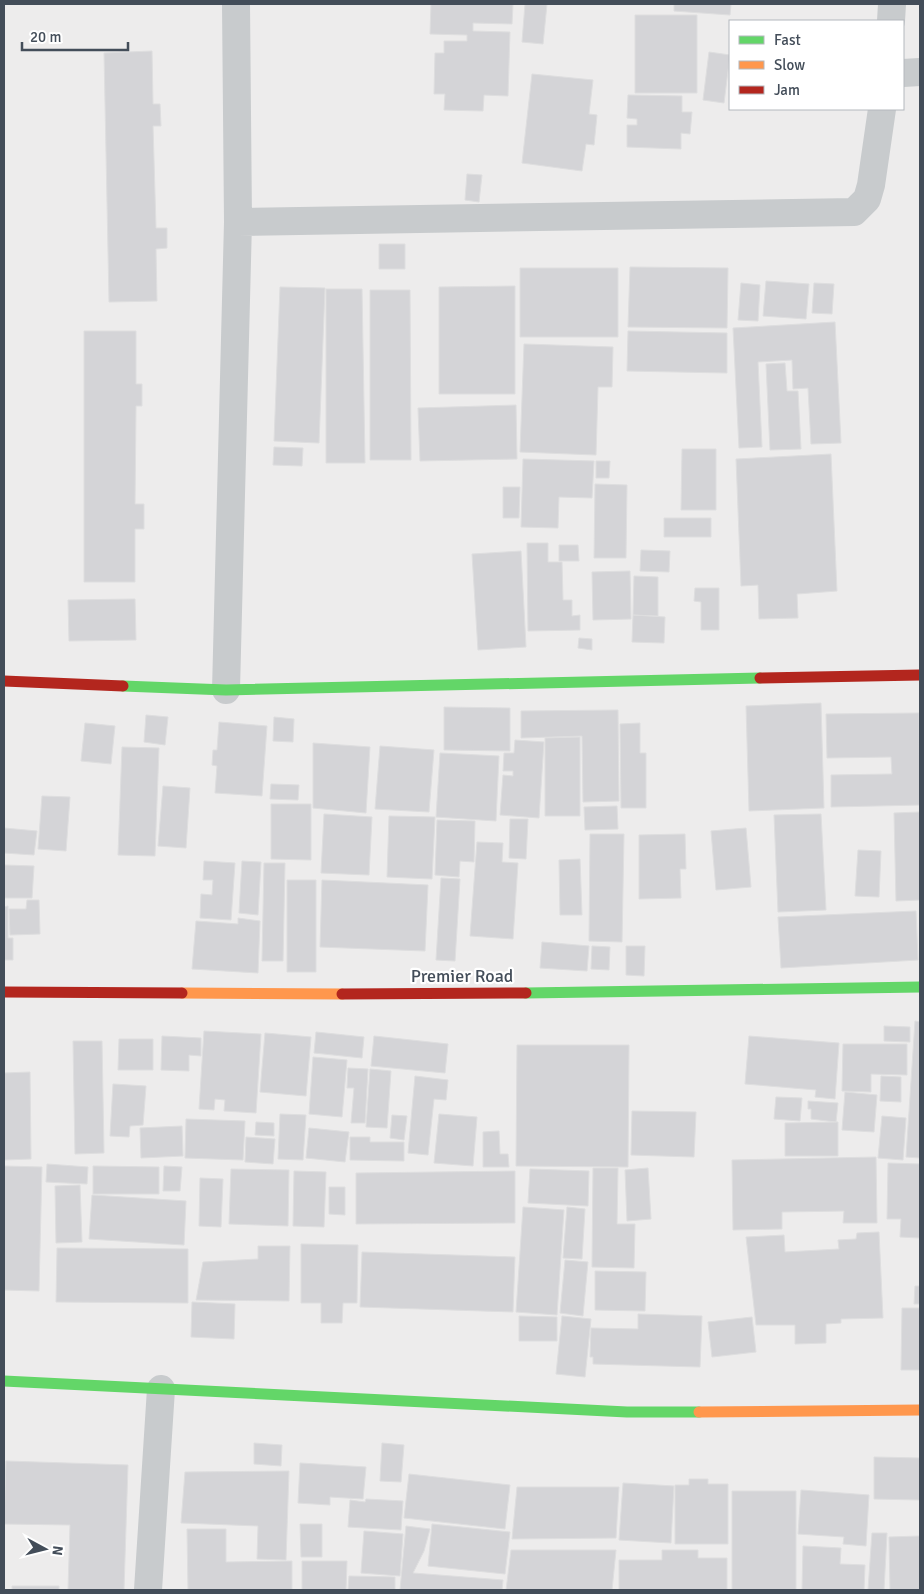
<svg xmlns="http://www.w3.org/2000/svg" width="924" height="1594" viewBox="0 0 924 1594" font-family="Signika,sans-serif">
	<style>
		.building { fill: #d4d4d7; stroke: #dededf }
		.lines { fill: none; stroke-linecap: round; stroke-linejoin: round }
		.street { stroke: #c8cbcd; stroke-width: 28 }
		.fast { stroke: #63d668; stroke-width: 11 }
		.slow { stroke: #ff974d; stroke-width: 11 }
		.jam { stroke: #b3261e; stroke-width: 11 }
		.labels { text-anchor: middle; stroke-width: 4.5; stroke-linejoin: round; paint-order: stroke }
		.street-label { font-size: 18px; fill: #434d59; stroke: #fff }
	</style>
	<rect width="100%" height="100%" fill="#edecec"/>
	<path class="building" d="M431,4H513L512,24L473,23V31L510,32L508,96L484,95L483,111L444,110L445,94H434L435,53H444V41H467V35L430,34Z
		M525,4H547L543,44L522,42Z
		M674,4H731L730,15L674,11Z
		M635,15H697V93H635Z
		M152,51L153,104H160L161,126H153L156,228H167V248L156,249L157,301L109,302L104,53Z
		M709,52L730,55L724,103L703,100Z
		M532,74L593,80L589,114L597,115L594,145L586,144L582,171L522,163Z
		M628,95L682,96V112H692L690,134L681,133V149L627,147V125H637V119L627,118Z
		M467,174L482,175L479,202L465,200Z
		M379,244H405V269H379Z
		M630,267L728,268L727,328L628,327Z
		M520,268H618V337H520Z
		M766,281L809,284L806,319L763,316Z
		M741,283L760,285L758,321L738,320Z
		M814,283L834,284L832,314L812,313Z
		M515,286V394H439V287Z
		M280,287L325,288L319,443L274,441Z
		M326,289H362L365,463H326Z
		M370,290H410L411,460H370Z
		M835,322L841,443L811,444L808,388L793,389L792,360L758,362L762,447L739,448L733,328Z
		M84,331H136V384H142V406H136L135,504H144V529H135V582H84Z
		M628,331L727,333V373L627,371Z
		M524,344L613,347L612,387H598L596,455L520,452Z
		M785,363L787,391H798L801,449L770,450L766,364Z
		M516,405L517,459L420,461L418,408Z
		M274,447L303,448L302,466L273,465Z
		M682,449H716V510H681Z
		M831,454L837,591L797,594L798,618L759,619L758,585L741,586L736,459Z
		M523,459L594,461L592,498L559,497L558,528L521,527Z
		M596,461H610L609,478H596Z
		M595,484L627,485L626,558H594Z
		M503,487H520L519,518H503Z
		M664,518H711V537H664Z
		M527,543H548V562H562L563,600H572V616L580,615V630L528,631Z
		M559,545H578L579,561H559Z
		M641,550L670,551L669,572L640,571Z
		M521,551L526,647L478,650L472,554Z
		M630,571L631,619L593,620L592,572Z
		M634,576L658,577V616L633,615Z
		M695,588H719V630H701V602L694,601Z
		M135,599L136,640L69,641L68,600Z
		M633,615L665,617L664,643L632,642Z
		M579,638L592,639V650L578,648Z
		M821,703L824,808L749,811L746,706Z
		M444,707L510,708V751L444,750Z
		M618,710L619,801L583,802L582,736L521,738V711Z
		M919,713L920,805L831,807V775L892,774L891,757L827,758L826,714Z
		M146,715L168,717L165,745L144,742Z
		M274,717L294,719L293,742L273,741Z
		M219,722L267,726L262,796L215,793L217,766L212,765L213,750H217Z
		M85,723L115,726L111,764L81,761Z
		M640,723V753H646V808H621L620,724Z
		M580,737V816H545V738Z
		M515,740L544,742L539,818L500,815L503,775L513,776V771H503L504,753H514Z
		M313,743L370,747L366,813L313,808Z
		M380,746L434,750L429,812L375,809Z
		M122,747L159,748L155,856L118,855Z
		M440,753L499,756L496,821L436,817Z
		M271,784L299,785L298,800L270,799Z
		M163,786L190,788L186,848L158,846Z
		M42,796L70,797L66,851L38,849Z
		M271,804H311V860L271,859Z
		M617,806L618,829L585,830L584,807Z
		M920,812V900L896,901L894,813Z
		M324,814L372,817L369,875L321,873Z
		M821,814L826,910L778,912L774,815Z
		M389,816L435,817L432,879L387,877Z
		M510,819H528L526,859L509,858Z
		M437,820L475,821L474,862L460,861L459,877L435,875Z
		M4,828L37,831L34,855L4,853Z
		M746,828L751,887L716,890L711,831Z
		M590,834H624L622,942L589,941Z
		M685,834L686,869H680L681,898L639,899V835Z
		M477,842L503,843L502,862L518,863L513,939L470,936Z
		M858,850L881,851L879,897L855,896Z
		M580,859L582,915H560L559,860Z
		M204,861L235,863L231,920L200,918L201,894L212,895L213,880H203Z
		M242,861L261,862L258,915L239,913Z
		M264,863H285L283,961H262Z
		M4,865L34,866L32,898H4Z
		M441,878L460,879L455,961L436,960Z
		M287,880H316V972H287Z
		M322,880L428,885L425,951L320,947Z
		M27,900H39L40,934L10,935L9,909H26Z
		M8,906V938H13V960H4V907Z
		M916,911L918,960L781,968L778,917Z
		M238,918L260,921L258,973L192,969L196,921L238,924Z
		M542,942L589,946L587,971L540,968Z
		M592,946L610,947L609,970L591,969Z
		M626,946H645L644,976L626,975Z
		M915,1021L920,1022V1158L906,1157Z
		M884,1026L910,1027V1042L884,1041Z
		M204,1031L261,1034L256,1113L224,1111L225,1100L215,1099L214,1110L199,1109Z
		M316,1032L364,1037L362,1058L314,1053Z
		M265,1033L311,1037L306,1096L260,1092Z
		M162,1036L201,1038V1056L189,1055V1071L161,1070Z
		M374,1036L448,1044L445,1073L371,1066Z
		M749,1036L839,1043L835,1099L815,1097L816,1090L745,1084Z
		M119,1039H153V1070H118Z
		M73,1041H102L104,1153L75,1154Z
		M843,1044H907V1075L871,1074V1092L842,1091Z
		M517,1045H629L628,1167L516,1166Z
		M313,1057L347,1060L342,1117L309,1114Z
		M348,1068L368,1069L365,1123H351L354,1088H347Z
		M370,1069L391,1071L387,1128L366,1127Z
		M30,1072L31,1159L4,1160V1073Z
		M415,1076L448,1080L446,1100L434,1099L428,1155L408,1153Z
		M881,1076L901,1077V1102L880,1101Z
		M113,1084L146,1086L143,1125L130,1126L129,1137L110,1136Z
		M845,1092L877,1095L874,1132L842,1130Z
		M776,1097L802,1098L800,1121L774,1119Z
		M808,1101L838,1103L836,1122L811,1119V1109H808Z
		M632,1111L696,1112L694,1157L631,1155Z
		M280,1114L306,1115L303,1160L278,1159Z
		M439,1114L477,1117L473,1166L434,1163Z
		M392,1115L407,1116L404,1140L390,1138Z
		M882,1116L906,1118L903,1160L878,1158Z
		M186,1119L245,1121L243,1160L185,1158Z
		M256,1122L274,1123V1136L255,1135Z
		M838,1122V1156H785V1123Z
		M182,1126L183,1156L141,1158L140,1128Z
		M309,1128L349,1132L345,1162L306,1158Z
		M499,1131L500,1154H508L509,1167H483V1132Z
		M246,1137L275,1139L273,1164L245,1162Z
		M350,1137H370V1142H404V1161L350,1160Z
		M876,1157L877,1223H843L844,1211L782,1212V1229L733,1230L732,1160Z
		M888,1163L920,1164V1238L900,1237L901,1219H887Z
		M47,1164L88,1167L87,1184L46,1182Z
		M4,1166L42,1167L39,1291L4,1290Z
		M93,1166L159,1167V1194H93Z
		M164,1166L182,1167L180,1191H163Z
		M593,1168H618L617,1224H635L634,1268L592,1267Z
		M648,1168L651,1219L627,1221L625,1170Z
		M231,1169L289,1170L288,1226L229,1224Z
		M530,1169L589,1171L588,1206L528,1203Z
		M294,1171L326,1172L324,1227L293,1226Z
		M515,1171V1223L356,1224V1173Z
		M200,1178L223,1179L221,1227L199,1226Z
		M80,1185L82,1242L56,1243L55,1186Z
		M329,1187H345V1215L329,1214Z
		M92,1195L186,1201L184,1245L89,1239Z
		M523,1207L564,1210L557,1315L516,1312Z
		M567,1207L585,1209L582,1259L563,1258Z
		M879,1232L883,1318L841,1319V1323L826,1324V1343L795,1344V1325H756L746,1237L784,1235L785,1252L839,1249L838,1240L856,1239L857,1233Z
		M301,1244L358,1245L357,1303H343L342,1323H321V1303H301Z
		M258,1246H290L289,1301L196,1300L203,1262L258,1259Z
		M57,1248L188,1249V1303L56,1302Z
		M362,1252L515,1257L513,1312L360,1307Z
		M565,1260L588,1262L583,1316L560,1313Z
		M595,1271L646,1272L645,1311L595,1310Z
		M915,1286H920V1304H914Z
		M192,1302L235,1304L234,1339L191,1337Z
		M902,1308H920V1370H901Z
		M638,1314L702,1316L700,1367L593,1364V1357H590L591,1328L638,1329Z
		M519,1316L557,1317V1341H519Z
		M562,1316L591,1319L585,1377L556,1374Z
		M752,1317L756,1352L712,1357L708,1322Z
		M254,1443L282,1445L281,1466L254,1464Z
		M382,1443L404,1445L401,1482L380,1481Z
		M874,1457L920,1458V1500L874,1499Z
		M6,1461L128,1465L124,1590H68L70,1525L4,1524Z
		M300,1463L366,1467L363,1499L330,1497V1505L298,1503Z
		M289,1471L286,1560L257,1559L258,1526L181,1523L185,1472Z
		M409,1474L510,1485L505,1529L404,1518Z
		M689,1479H708V1484H728V1544H675V1485H689Z
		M623,1483L674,1486L671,1543L619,1540Z
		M517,1487H619L616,1538L512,1539Z
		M801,1490L869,1495L866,1546L843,1544L844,1537L798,1534Z
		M732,1491H796V1590H732Z
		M366,1499L403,1501L401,1530L348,1527L350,1500L365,1502Z
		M300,1524H322V1557H301Z
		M432,1524L510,1532L505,1574L428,1566Z
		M406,1526L430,1529L424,1551L413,1573L503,1580L502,1590H400Z
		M187,1529H226V1562L292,1561V1590H188Z
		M364,1531L403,1534L400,1576L361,1573Z
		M872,1533H887L884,1590H868Z
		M920,1536V1590H890L889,1537Z
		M803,1546L841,1548L840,1564L865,1565L864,1590H802Z
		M511,1550H616L612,1590H506Z
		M662,1550H698V1558H727V1590H619V1560H662Z
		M302,1561H347L346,1590H302Z
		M349,1576L395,1577V1590H348Z
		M12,1586H59V1590H12Z"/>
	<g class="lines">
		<path class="street" d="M891,21L892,4
			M903,73L920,72
			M238,222L854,212L867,199L871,185L882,109
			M226,690L238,222L236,4
			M148,1590L161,1389"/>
		<path class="fast" d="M123,686L226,690L760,678
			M526,993L920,987
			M4,1381L627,1412H699"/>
		<path class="slow" d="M182,993L342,994
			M699,1412L920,1410"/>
		<path class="jam" d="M760,678L920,675
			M4,681L123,686
			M4,992L182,993
			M342,994L526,993"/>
	</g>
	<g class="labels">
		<g class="street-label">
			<text x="462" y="982">Premier Road</text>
		</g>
	</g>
	<rect width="924" height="1594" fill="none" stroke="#434d59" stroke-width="10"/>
	<rect x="729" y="20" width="175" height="90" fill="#ffffff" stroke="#b4b8bd"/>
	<rect x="739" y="36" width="25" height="8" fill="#63d668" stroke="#b4b8bd"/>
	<text x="774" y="45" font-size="15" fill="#434d59">Fast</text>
	<rect x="739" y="61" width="25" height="8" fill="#ff974d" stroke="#b4b8bd"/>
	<text x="774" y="70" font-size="15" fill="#434d59">Slow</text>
	<rect x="739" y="86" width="25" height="8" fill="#b3261e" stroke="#b4b8bd"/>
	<text x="774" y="95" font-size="15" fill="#434d59">Jam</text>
	<g transform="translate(45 1549) rotate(97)" stroke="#ffffff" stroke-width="4" paint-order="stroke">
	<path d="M0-4L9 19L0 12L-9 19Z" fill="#434d59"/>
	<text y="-8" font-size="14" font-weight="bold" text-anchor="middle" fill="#434d59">N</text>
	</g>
	<path d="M22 42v8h106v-8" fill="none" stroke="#434d59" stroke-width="2.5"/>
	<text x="30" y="42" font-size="15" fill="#434d59" stroke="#ffffff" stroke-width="4" paint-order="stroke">20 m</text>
</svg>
